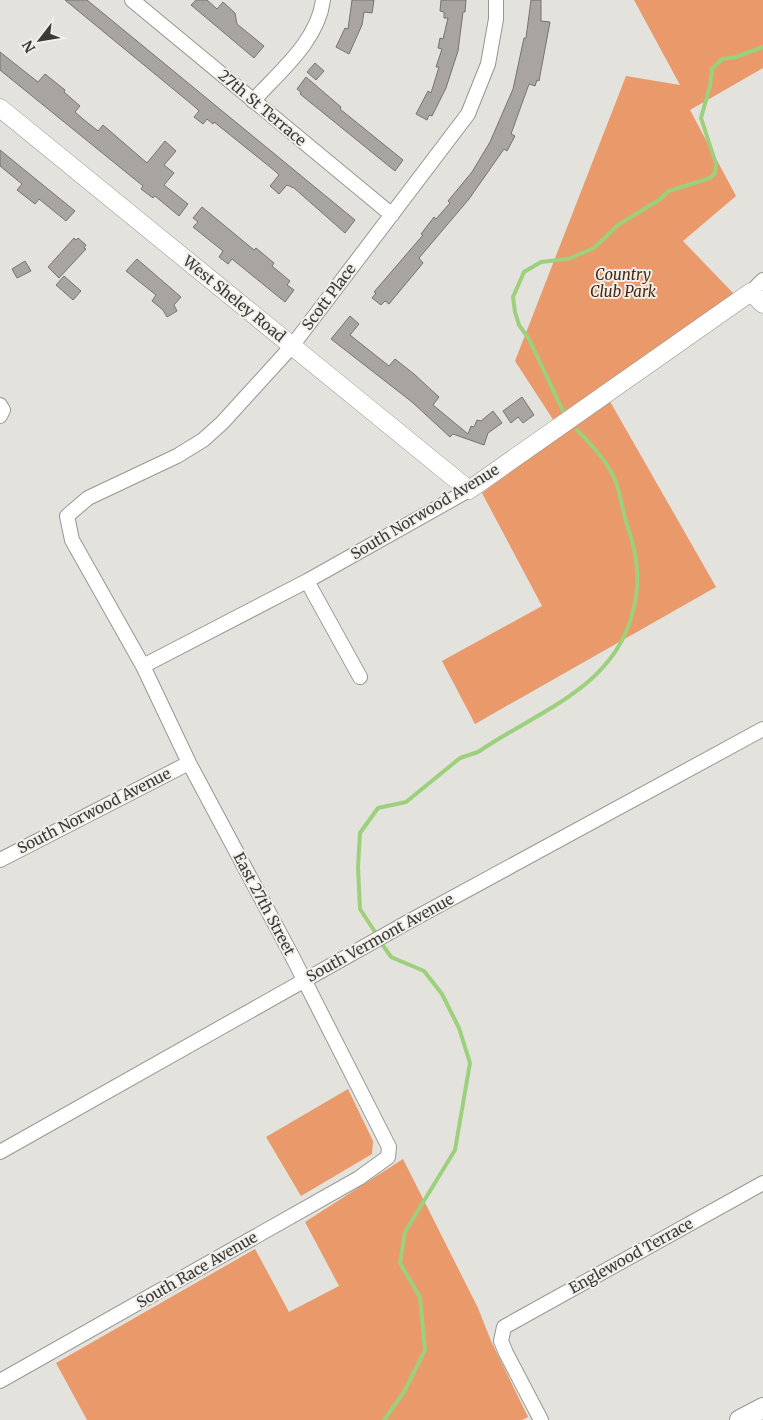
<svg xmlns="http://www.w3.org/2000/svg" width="763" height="1420" viewBox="0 0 763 1420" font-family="Merriweather,serif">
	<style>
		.green { fill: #e9996a }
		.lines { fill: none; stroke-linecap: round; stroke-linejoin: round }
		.stream { stroke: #9cd07c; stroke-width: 4 }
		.building { fill: #a8a4a0; stroke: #777470 }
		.minor-casing { stroke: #989691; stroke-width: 16 }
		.tertiary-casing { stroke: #989691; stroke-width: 19 }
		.secondary-casing { stroke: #989691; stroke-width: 22 }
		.minor { stroke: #fff; stroke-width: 14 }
		.tertiary { stroke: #fff; stroke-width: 18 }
		.secondary { stroke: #fff; stroke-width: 20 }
		.labels { text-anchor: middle; stroke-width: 4; stroke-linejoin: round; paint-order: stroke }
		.street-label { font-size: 15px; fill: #3b3a38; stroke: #f0efea }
		.park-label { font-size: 15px; font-style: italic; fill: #492610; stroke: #f0efea }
	</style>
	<rect width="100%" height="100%" fill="#e3e2dc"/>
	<path class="green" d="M634,0H763V68L690,110L736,196L683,241L734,294L554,421L515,361L626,76L680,85Z
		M608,398L716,587L475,724L442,661L542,606L482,493Z
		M348,1089L373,1141L372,1154L301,1196L266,1137Z
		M403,1159L478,1308L491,1341L528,1417L522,1420H87L56,1363L255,1249L289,1312L339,1286L305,1222Z"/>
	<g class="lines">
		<path class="stream" d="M563,411L529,339L519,325L515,312L513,297L524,272L541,262L568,259L594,248L618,225L659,200L669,191L710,178L715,173L716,164L701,118L710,86L712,69L722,59L736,57L763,47
			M377,935L360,909L358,867L360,833L378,808L406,802L460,758L478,752C536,712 612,689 632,615C641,583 638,556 627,525C623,512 621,498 617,485C610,464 592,445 577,430
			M380,941L391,957L424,971L442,994L459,1028L470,1063L455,1150L405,1232L400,1263L420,1297L425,1350L404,1392L384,1420"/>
	</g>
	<path class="building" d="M65,0H87L355,220L345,233L294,188L287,185L279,194L270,186L279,175L275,171L214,122L213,124L207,119L203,124L194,117L199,111L195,107Z
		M196,0H207L217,9L223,2L235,13L237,24L264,46L254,58L191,5Z
		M352,0H374L372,13L364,12L362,25L349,54L336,47L345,28L348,29Z
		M441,0H466L465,12H463L458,51L446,88L432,116L429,115L427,120L416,114L428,91L431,93L439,67H436L442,49L438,48L440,38L443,39L448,18H444V12L440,11Z
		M531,0H541V21L550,22L539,81L537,80L535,86L529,84L511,134L515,136L507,151L504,149L469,199L419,258L423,263L389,304L385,301L381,305L372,298L376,293L374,292L423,235L421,234L434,217L436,219L450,203L448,201L472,172L490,142L513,89L524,38H526Z
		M0,52L38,82L45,74L65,90L64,92L80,106L75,112L83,119L98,131L103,125L147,163L165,141L176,151L164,165L174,173L164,185L188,204L179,216L155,196L153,198L141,189L143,186L0,70Z
		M315,63L324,71L316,80L307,72Z
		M306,77L341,107L340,109L403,160L395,171L300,94L301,92L297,89Z
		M0,150L75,211L66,221L39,199L35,204L17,190L22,184L0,166Z
		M202,207L254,250L256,248L274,263L272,266L290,281L287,285L294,290L285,302L232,259L228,264L219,257L223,251L193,227L198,222L193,218Z
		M74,238L76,240L78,238L86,245L84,248L86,249L59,278L48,267Z
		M137,259L181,297L174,305L177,311L167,317L163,310L152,301L156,295L126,271Z
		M25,261L31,271L17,278L12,269Z
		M64,276L81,291L73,300L56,285Z
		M350,316L359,324L350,335L389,366L395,359L414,374L439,397L433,405L468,434L471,426L474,427L477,420L481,421L493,411L502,423L488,433L484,445L453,434L450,437L412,402L331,339Z
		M522,397L534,415L523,423L518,417L511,423L503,411Z"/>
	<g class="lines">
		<defs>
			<path id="minor" d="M132,0L392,215
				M253,101C279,72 318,41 323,0
				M751,292L763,280
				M0,405L3,410L0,416
				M307,581L360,677
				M143,666L307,581L469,490
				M0,860L189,763
				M0,1152L408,922L763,729
				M0,1381L359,1178L388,1157L389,1147L292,956L189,763L143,666L72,540L67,516L88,498L177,456L203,440L222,423L292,346L468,114L488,64L496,19V0
				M541,1420L506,1353L501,1341L504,1327L763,1183"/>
			<path id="tertiary" d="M0,108L469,490L751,292L763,304"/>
			<path id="secondary" d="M740,1420L763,1408"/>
		</defs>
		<use href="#minor" class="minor-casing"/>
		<use href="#tertiary" class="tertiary-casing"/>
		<use href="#secondary" class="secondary-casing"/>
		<use href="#minor" class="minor"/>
		<use href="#tertiary" class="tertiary"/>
		<use href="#secondary" class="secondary"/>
	</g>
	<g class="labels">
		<g class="street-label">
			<text transform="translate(262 108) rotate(40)" y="5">27th St Terrace</text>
			<text transform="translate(329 297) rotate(-53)" y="5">Scott Place</text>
			<text transform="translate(234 299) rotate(39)" y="5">West Sheley Road</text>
			<text transform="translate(425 512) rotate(-31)" y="5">South Norwood Avenue</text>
			<text transform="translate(94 811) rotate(-27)" y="5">South Norwood Avenue</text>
			<text transform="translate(264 904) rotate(62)" y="5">East 27th Street</text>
			<text transform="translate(380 938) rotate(-29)" y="5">South Vermont Avenue</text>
			<text transform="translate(631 1256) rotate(-29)" y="5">Englewood Terrace</text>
			<text transform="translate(197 1270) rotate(-30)" y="5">South Race Avenue</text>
		</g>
		<g class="park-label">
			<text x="623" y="280">Country<tspan x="623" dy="17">Club Park</tspan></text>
		</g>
	</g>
	<g transform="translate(40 40) rotate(239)" stroke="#f0efea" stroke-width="4" paint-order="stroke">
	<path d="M0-4L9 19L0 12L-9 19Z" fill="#3b3a38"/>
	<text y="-8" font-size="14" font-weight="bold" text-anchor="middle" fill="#3b3a38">N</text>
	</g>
</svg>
